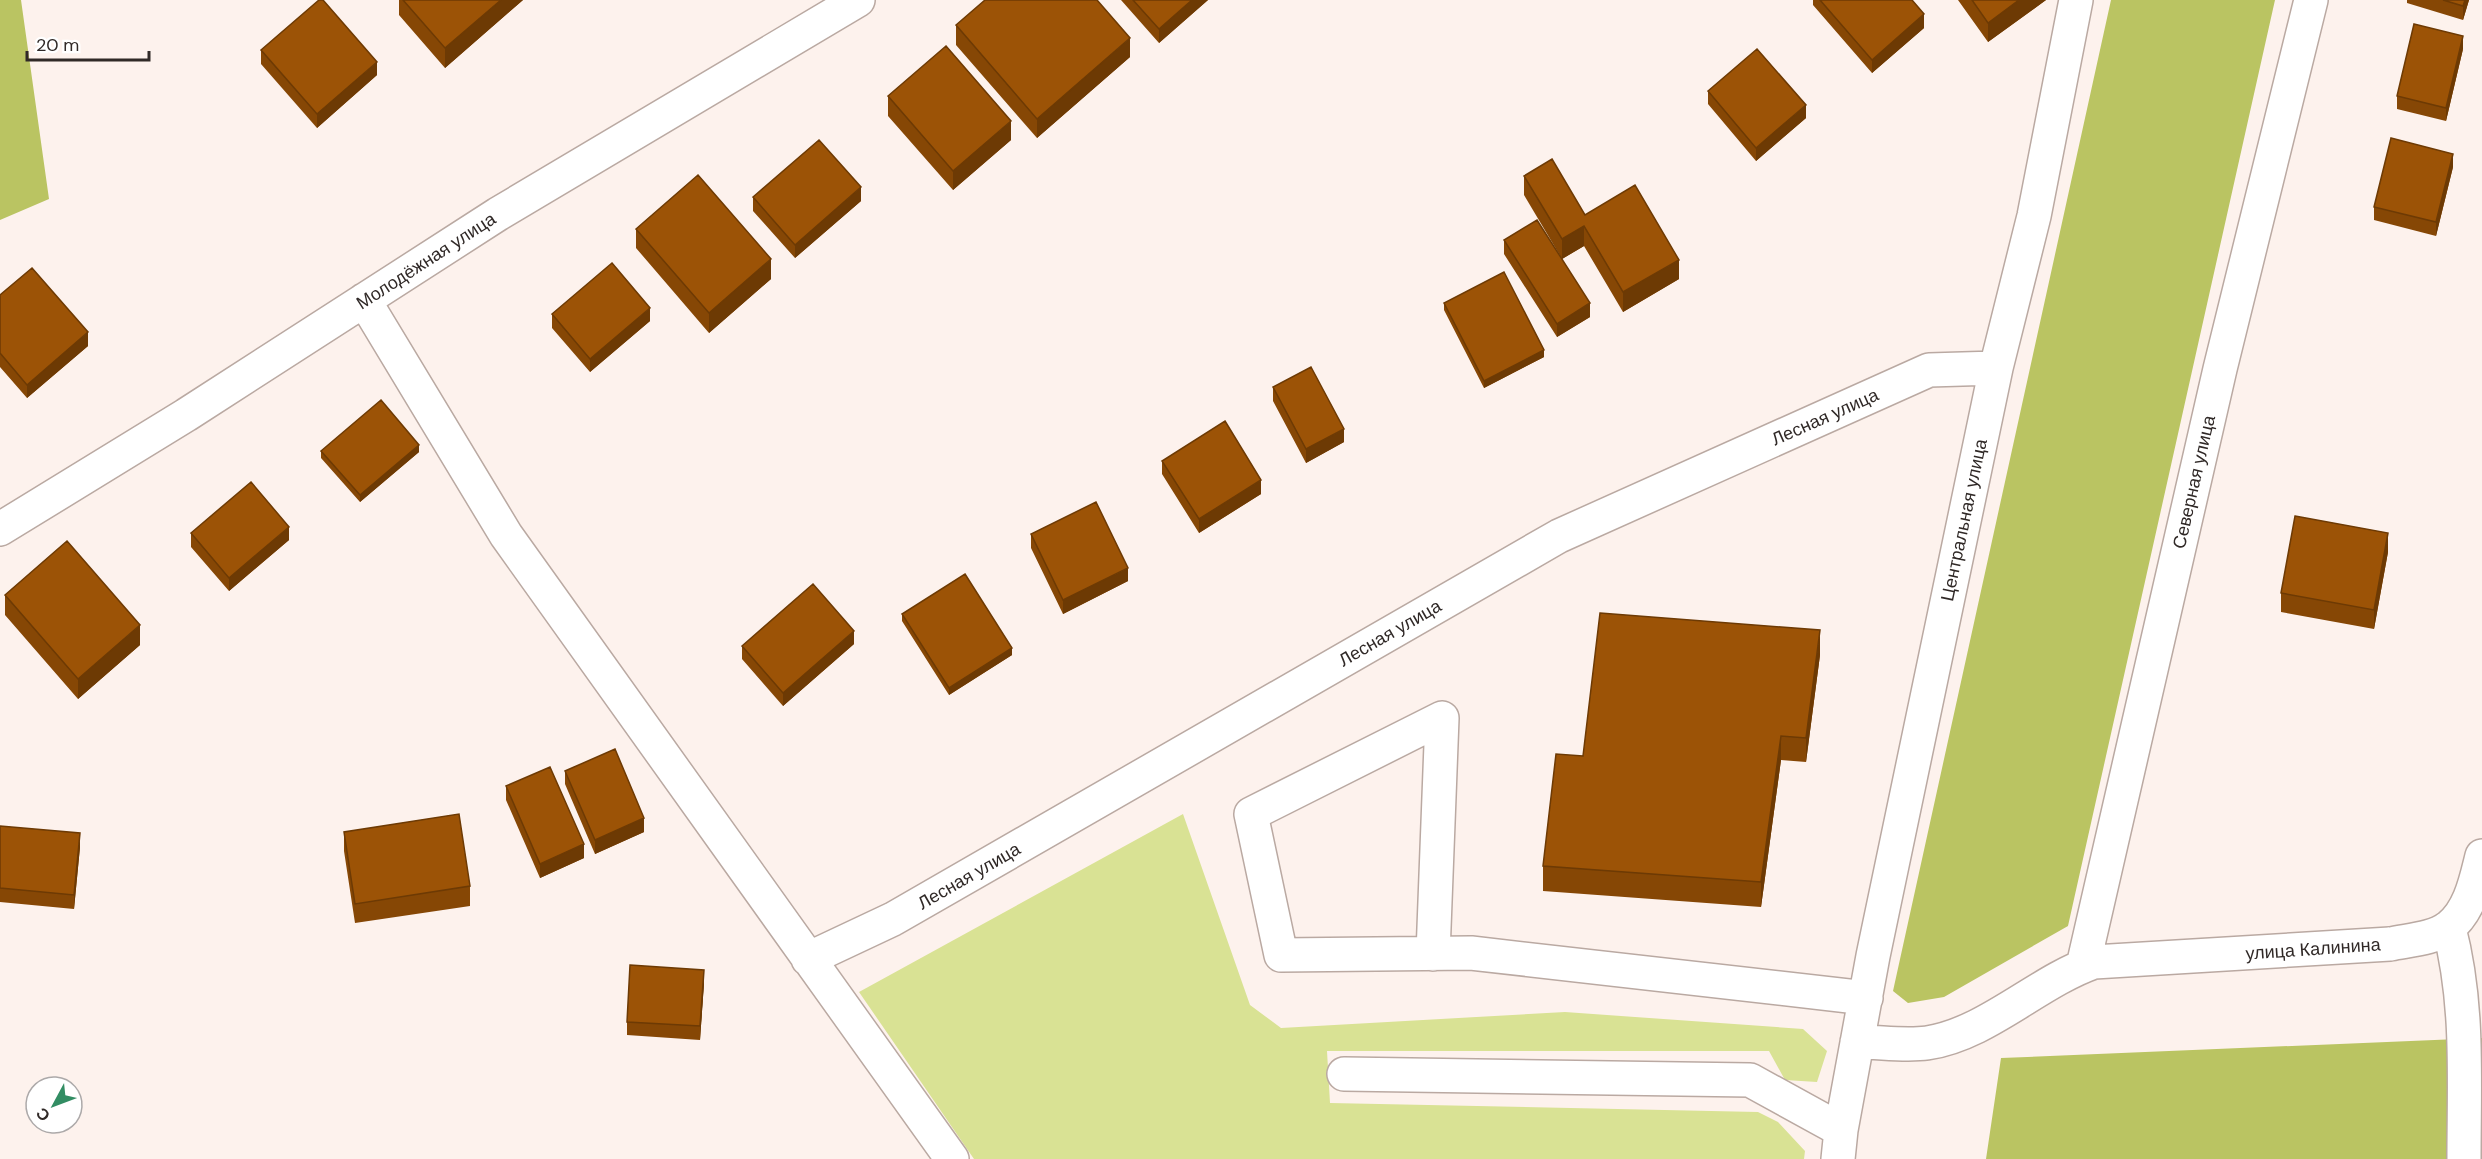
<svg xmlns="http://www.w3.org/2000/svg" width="2482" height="1159" viewBox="0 0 2482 1159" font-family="'DM Sans',sans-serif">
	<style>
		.green { fill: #d9e294 }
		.forest { fill: #bac462 }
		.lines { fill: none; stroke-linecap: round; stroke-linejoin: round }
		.minor-casing { stroke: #baa9a2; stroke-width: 36 }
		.minor { stroke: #fff; stroke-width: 33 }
		.wall { fill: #864705 }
		.shaded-wall { fill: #6d3a04 }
		.building { fill: #9c5306; stroke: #6d3a04; stroke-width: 1.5 }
		.labels { text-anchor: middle; stroke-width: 6; stroke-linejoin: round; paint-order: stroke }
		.street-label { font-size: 18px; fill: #302927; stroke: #fff }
	</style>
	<rect width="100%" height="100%" fill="#fdf2ed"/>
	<path class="green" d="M1183,814L1250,1005L1281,1028L1565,1012L1803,1029L1827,1051L1817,1082L1785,1080L1769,1051H1327L1330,1103L1758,1112L1778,1122L1805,1151L1804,1159H974L859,992Z"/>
	<path class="forest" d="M0,0H21L49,199L0,220Z
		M2111,0H2275L2068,926L1944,997L1908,1003L1893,991Z
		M2482,1038V1159H1986L2001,1058Z"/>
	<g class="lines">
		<defs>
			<path id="minor" d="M364,300L506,535L952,1159
				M0,529L186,415L498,214L858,0
				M2449,928C2469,1004 2464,1081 2464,1159
				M1433,954L1442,718L1251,814L1281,955L1471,953L1866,998
				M808,959L893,919L1559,536L1929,370L1996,368
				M2083,966L2220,369L2311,0
				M1857,1042C1880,1042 1905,1046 1927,1043C1987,1034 2037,982 2094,962L2390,944C2409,940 2434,939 2449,927C2470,911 2476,880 2482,856
				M1344,1074L1750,1080L1841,1130
				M1838,1159L1841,1130L1873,956L1996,368L2034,216L2076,0"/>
		</defs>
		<use href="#minor" class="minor-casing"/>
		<use href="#minor" class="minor"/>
	</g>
	<path class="wall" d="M399,0H523L445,68L399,15Z
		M1121,0H1208L1159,43Z
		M1813,0H1912L1924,28L1872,73L1813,5Z
		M1958,0H2046L1988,42Z
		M2407,0H2469L2463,20L2407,3Z
		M956,25L1130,57L1037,138L956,45Z
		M2463,49L2446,121L2397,109V96Z
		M261,50L377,75L317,128L261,64Z
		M1708,91L1806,118L1756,161L1708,104Z
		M888,96L1011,140L953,190L888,116Z
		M2453,167L2436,236L2374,220V207Z
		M1524,176L1585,215L1679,279L1623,312L1584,246L1562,259L1524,195Z
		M753,197L861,201L795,258L753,211Z
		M636,229L771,279L709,333L636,248Z
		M1504,240L1590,317L1557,337L1504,254Z
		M0,295L88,346L27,398L0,367Z
		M1444,303L1544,357L1484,388L1444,310Z
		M552,314L650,321L590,372L552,328Z
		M1273,387L1344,442L1306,463L1273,401Z
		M321,451L419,452L360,502L321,458Z
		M1162,461L1261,494L1199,533L1162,474Z
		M191,533L289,540L229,591L191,547Z
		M1031,534L1128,581L1063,614L1031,548Z
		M2388,552L2374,629L2281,612V593Z
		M5,595L140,645L78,699L5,615Z
		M902,614L1012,655L949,695L902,621Z
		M854,644L783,706L742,659V646Z
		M1820,655L1806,762L1781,760L1761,907L1543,891V866L1583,756Z
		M565,771L644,832L595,854L565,784Z
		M506,786L584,858L540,878L506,800Z
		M0,826L80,847L74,909L0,902Z
		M344,832L470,886V906L355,923L344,851Z
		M704,983L700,1040L627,1035V1022Z"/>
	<path class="shaded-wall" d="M501,0H523L445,68V48Z
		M1192,0H1208L1159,43V29Z
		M2019,0H2046L1988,42V23Z
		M2465,0H2469L2463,20V6Z
		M1924,14V28L1872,73V60Z
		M2463,36V49L2446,121V108Z
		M1130,38V57L1037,138V119Z
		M377,62V75L317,128V114Z
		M1806,105V118L1756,161V148Z
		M1011,121V140L953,190V171Z
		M2453,154V167L2436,236V222Z
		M861,187V201L795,258V245Z
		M1584,226V246L1562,259V239Z
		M771,259V279L709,333V313Z
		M1679,260V279L1623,312V292Z
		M1590,303V317L1557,337V324Z
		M650,308V321L590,372V359Z
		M88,332V346L27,398V385Z
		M1544,350V357L1484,388V381Z
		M1344,429V442L1306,463V449Z
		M419,445V452L360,502V495Z
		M1261,480V494L1199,533V519Z
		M289,527V540L229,591V578Z
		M2388,533V552L2374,629V610Z
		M1128,568V581L1063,614V600Z
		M140,625V645L78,699V679Z
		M1820,630V655L1806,762V738Z
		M854,631V644L783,706V693Z
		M1012,648V655L949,695V688Z
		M1781,736V760L1761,907V882Z
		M644,818V832L595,854V840Z
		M80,833V847L74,909V895Z
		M584,844V858L540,878V864Z
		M704,970V983L700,1040V1026Z"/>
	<path class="building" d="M319,0H323L377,62L317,114L261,50Z
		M403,0H501L445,48Z
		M985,0H1097L1130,38L1037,119L956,25Z
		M1133,0H1192L1159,29Z
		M1820,0H1912L1924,14L1872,60Z
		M1972,0H2019L1988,23Z
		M2443,0H2465L2463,6Z
		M2414,24L2463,36L2446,108L2397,96Z
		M946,46L1011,121L953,171L888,96Z
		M1757,49L1806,105L1756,148L1708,91Z
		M2391,138L2453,154L2436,222L2374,207Z
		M819,140L861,187L795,245L753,197Z
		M1552,159L1585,215L1635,185L1679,260L1623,292L1584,226L1562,239L1524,176Z
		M698,175L771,259L709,313L636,229Z
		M1537,220L1590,303L1557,324L1504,240Z
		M612,263L650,308L590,359L552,314Z
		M32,268L88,332L27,385L0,353V295Z
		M1504,272L1544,350L1484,381L1444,303Z
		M1311,367L1344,429L1306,449L1273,387Z
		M381,400L419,445L360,495L321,451Z
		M1225,421L1261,480L1199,519L1162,461Z
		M251,482L289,527L229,578L191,533Z
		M1096,502L1128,568L1063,600L1031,534Z
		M2295,516L2388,533L2374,610L2281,593Z
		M67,541L140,625L78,679L5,595Z
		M965,574L1012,648L949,688L902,614Z
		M813,584L854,631L783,693L742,646Z
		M1600,613L1820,630L1806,738L1781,736L1761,882L1543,866L1556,754L1583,756Z
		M615,749L644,818L595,840L565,771Z
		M550,767L584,844L540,864L506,786Z
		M459,814L470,886L355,904L344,832Z
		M0,826L80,833L74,895L0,888Z
		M630,965L704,970L700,1026L627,1022Z"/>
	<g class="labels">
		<g class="street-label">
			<text transform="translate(426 261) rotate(-33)" y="6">Молодёжная улица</text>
			<text transform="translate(1825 417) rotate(-24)" y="6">Лесная улица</text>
			<text transform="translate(2194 482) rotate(-77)" y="6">Северная улица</text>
			<text transform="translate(1964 520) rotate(-78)" y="6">Центральная улица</text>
			<text transform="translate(1390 633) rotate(-30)" y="6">Лесная улица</text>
			<text transform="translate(969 876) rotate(-30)" y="6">Лесная улица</text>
			<text transform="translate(2313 949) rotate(-4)" y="6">улица Калинина</text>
		</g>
	</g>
	<g transform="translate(54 1105) rotate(229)"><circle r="28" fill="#ffffff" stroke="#aca9a9" stroke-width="1.5"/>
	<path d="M0-4.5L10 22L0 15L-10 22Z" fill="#328d63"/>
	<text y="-9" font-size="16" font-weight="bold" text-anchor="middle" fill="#302927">С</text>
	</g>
	<path d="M27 51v9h122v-9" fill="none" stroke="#302927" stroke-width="3"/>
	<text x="36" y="51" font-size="18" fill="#302927" stroke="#ffffff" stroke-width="4.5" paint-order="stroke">20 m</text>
</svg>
